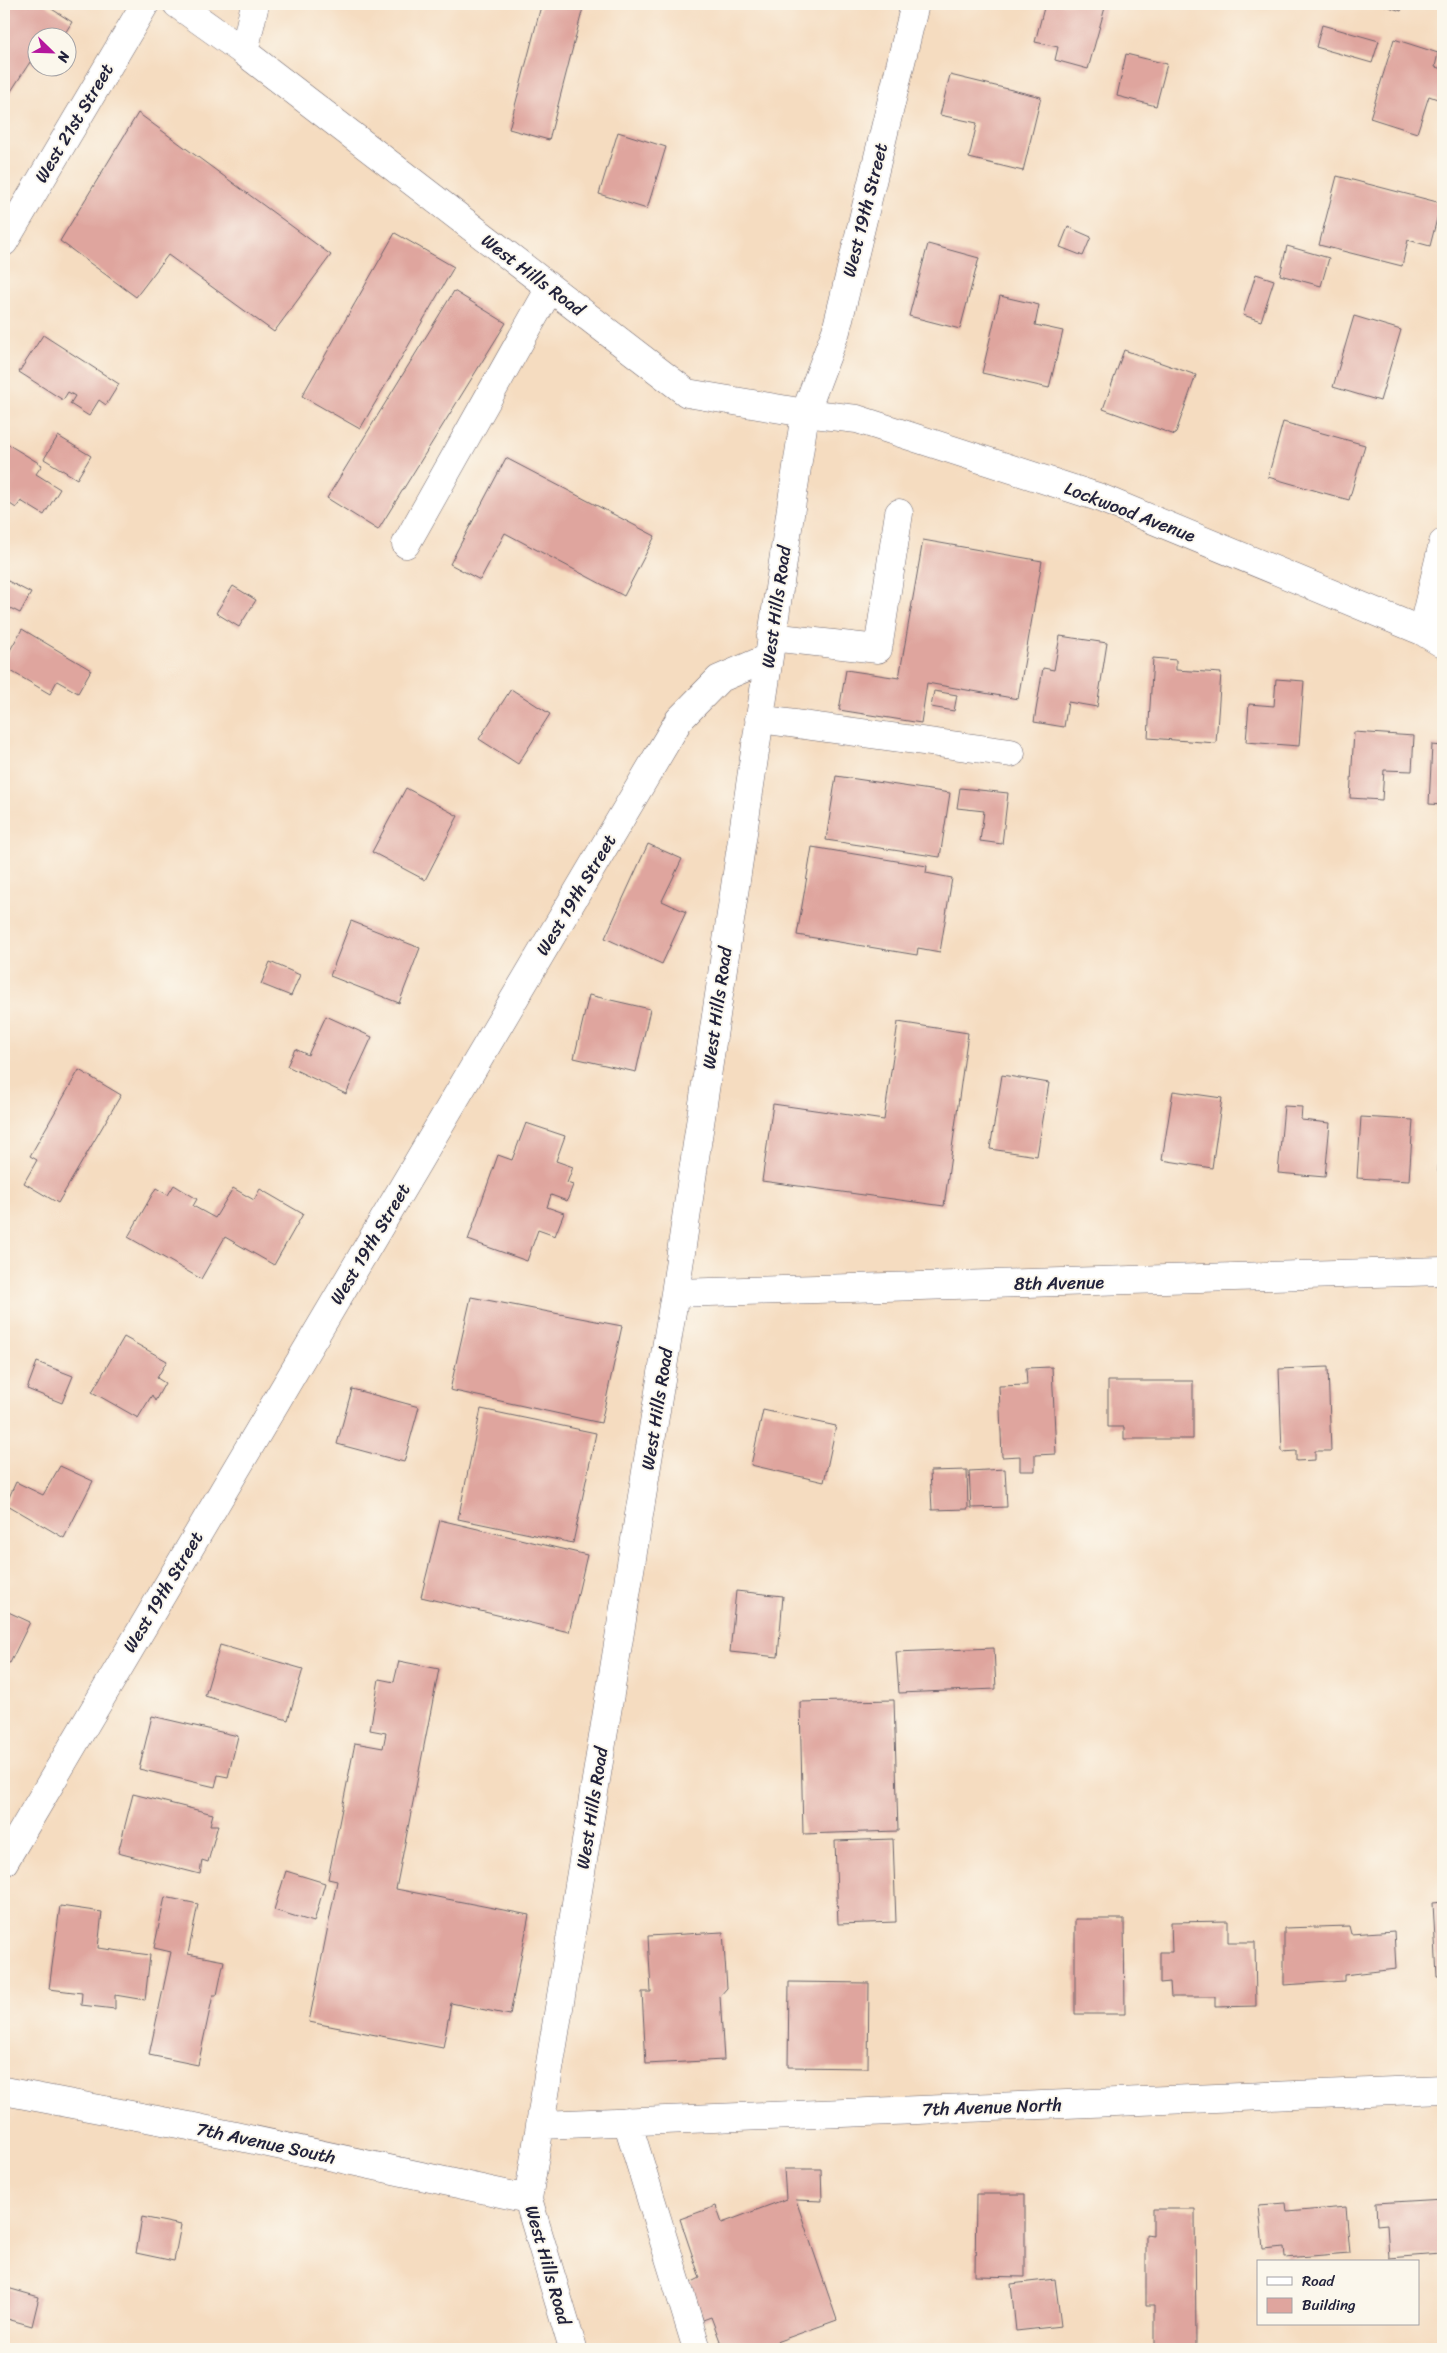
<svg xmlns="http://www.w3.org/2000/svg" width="1447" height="2353" viewBox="0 0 1447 2353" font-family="Sriracha,sans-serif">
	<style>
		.building { fill: #dfa59e }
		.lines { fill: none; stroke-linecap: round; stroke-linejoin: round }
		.minor-casing { stroke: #6c636a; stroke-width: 29 }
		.minor { stroke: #fff; stroke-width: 28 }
		.labels { text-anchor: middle; stroke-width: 4; stroke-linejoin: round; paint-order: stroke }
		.street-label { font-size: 18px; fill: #22223b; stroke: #fbf7ec }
	</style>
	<rect width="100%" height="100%" fill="#fbf7ec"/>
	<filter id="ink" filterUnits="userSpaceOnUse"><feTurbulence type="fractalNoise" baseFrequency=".02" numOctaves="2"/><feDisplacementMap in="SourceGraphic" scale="10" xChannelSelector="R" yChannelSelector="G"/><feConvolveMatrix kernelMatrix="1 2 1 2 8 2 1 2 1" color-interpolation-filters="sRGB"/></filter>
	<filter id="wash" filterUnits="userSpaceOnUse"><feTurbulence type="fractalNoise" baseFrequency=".0096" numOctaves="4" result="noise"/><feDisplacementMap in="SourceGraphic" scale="20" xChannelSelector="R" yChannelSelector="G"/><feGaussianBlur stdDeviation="1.12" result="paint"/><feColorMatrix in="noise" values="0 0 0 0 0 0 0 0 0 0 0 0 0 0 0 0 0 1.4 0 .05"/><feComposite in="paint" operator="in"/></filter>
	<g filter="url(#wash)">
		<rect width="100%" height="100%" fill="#f5dcc0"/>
		<g id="blocks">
			<path class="building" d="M4,4H44L72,22L62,38H38V67L30,62L4,102Z
				M536,4H584L549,140L509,129L541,6Z
				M1045,4H1106L1088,69L1055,60L1058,47L1035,42Z
				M1380,4H1404L1401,11Z
				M1322,25L1379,41L1372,63L1316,47Z
				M1394,39L1438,53L1435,67L1443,69V101L1429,96L1417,133L1370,118Z
				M1126,54L1167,64L1156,106L1117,96Z
				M950,75L1041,97L1023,171L969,158L977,123L940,115Z
				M138,113L331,255L274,332L168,255L136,297L60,241Z
				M618,132L666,147L647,209L599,194Z
				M1337,176L1441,203L1430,246L1408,240L1402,266L1319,245Z
				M1068,227L1091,237L1083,256L1060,247Z
				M395,233L454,267L360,429L302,396Z
				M928,244L979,258L960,329L909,316Z
				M1287,246L1329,258L1321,286L1280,275Z
				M1256,274L1274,280L1261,321L1243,315Z
				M454,291L506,323L378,530L327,498Z
				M1000,296L1039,305L1035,325L1063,331L1049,388L982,373Z
				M1354,316L1401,330L1380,401L1333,387Z
				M43,335L119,384L106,405L99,400L89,416L70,404L75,396L68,392L63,400L19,372Z
				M1124,350L1196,375L1175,435L1103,409Z
				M1283,422L1365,445L1349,500L1268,477Z
				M58,436L91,456L77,479L44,459Z
				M4,442L42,465L36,474L60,489L44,515L21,501L16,508L4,500Z
				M506,458L655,536L624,596L505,533L480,580L450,564Z
				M923,540L1042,561L1018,699L927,683L921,723L839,710L846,670L899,678Z
				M4,579L31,593L20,613L4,605Z
				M233,586L256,600L239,627L216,613Z
				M22,629L91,670L78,693L57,681L50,694L4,667V661Z
				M1060,636L1107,643L1097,707L1068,702L1064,727L1034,722L1043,668L1054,670Z
				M1153,658L1176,660V670L1221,673L1216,743L1148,738Z
				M1276,679L1304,681L1299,746L1246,742L1249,704L1274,706Z
				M511,689L550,714L518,764L479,739Z
				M934,691L957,695L954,711L931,707Z
				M1354,732L1414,736L1412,771L1384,770L1382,800L1350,798Z
				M1432,745L1443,746V805L1429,804Z
				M836,776L950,793L940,857L826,840Z
				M406,788L458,816L425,880L372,852Z
				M960,788L1008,793L1002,844L980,841L984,811L957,808Z
				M648,844L682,859L662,901L686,912L662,964L605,938Z
				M812,847L927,866L926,873L952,878L940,952L918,948L917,955L797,935Z
				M351,921L420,948L399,1003L330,976Z
				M270,962L300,975L291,996L261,984Z
				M589,995L650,1009L636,1072L574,1058Z
				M326,1016L372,1037L346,1094L287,1066L295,1049L308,1055Z
				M898,1022L968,1033L944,1206L762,1181L773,1104L884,1120Z
				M79,1070L121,1095L58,1203L24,1183L37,1160L30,1156Z
				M1002,1075L1049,1083L1037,1156L990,1149Z
				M1173,1091L1222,1098L1212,1168L1162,1160Z
				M1284,1106L1302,1107L1301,1120L1330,1123L1325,1177L1278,1173Z
				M1361,1117L1413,1120L1409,1181L1357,1178Z
				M1441,1117H1443V1172H1438Z
				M526,1123L565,1136L556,1161L573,1167L567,1183L573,1185L567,1201L551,1195L547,1207L564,1213L555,1236L538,1230L527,1261L468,1240L498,1155L512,1160Z
				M174,1185L197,1199L193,1206L215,1218L233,1188L254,1200L260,1189L303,1214L274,1265L225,1237L201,1279L128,1237L156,1188L168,1195Z
				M471,1297L622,1326L601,1423L450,1390Z
				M124,1337L167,1361L157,1378L165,1383L155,1401L152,1395L138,1418L92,1392Z
				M37,1362L73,1376L62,1403L27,1389Z
				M1052,1367L1056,1454L1035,1455V1471H1020V1456L1002,1457L999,1386L1027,1385L1026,1368Z
				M1328,1367L1331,1451H1315V1460L1296,1461V1451L1282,1452L1279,1369Z
				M1108,1381H1193V1439H1124V1427H1108Z
				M352,1389L419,1407L404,1462L337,1444Z
				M481,1409L596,1433L573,1543L458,1519Z
				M763,1410L836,1426L824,1482L751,1465Z
				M60,1466L93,1481L64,1538L6,1504L16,1482L43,1495Z
				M1005,1469L1007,1507L971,1508L969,1471Z
				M967,1470L968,1509L932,1510L930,1471Z
				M440,1520L587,1555L569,1632L421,1597Z
				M736,1591L783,1596L778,1657L730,1652Z
				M4,1610L30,1622L10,1663L4,1661Z
				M220,1645L303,1669L288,1720L205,1696Z
				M994,1648L996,1689L899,1693L896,1652Z
				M399,1661L439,1669L396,1889L529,1915L510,2015L451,2003L443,2048L309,2022L337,1881L328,1879L355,1743L383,1748L386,1733L370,1730L379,1679L394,1682Z
				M894,1700L898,1831L803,1834L800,1702Z
				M152,1716L238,1736L228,1777L218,1775L215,1787L139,1769Z
				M133,1794L213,1814L210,1825H218L208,1862L202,1860L200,1874L118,1853Z
				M893,1839L896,1922L838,1924L835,1841Z
				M286,1871L325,1883L314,1922L274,1910Z
				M165,1897L198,1904L188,1954L224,1961L217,1995H213L198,2065L149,2055L171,1952L154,1948Z
				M1443,1902V1977H1437L1433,1903Z
				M60,1906L102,1912L98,1948L150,1955L145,2000L115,1995V2009L81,2005L82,1993L49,1989Z
				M1075,1919H1124L1125,2014H1075Z
				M1228,1921V1942H1255L1256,2006L1215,2007V1997H1171L1170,1982L1160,1983V1952H1172L1171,1922Z
				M1349,1926L1351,1934L1394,1931L1396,1969L1344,1975V1981L1284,1985V1928Z
				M723,1932L727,1988L720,1996L724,2060L646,2064L642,1992H651L648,1936Z
				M789,1982L869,1983L868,2068L788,2067Z
				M784,2169H821L822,2201L796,2200L837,2320L765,2346L766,2349H723L711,2317L703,2320L690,2283L700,2278L680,2219L716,2206L722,2223L786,2199Z
				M976,2194H1025V2277L975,2276Z
				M1443,2199V2225H1440L1441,2254L1389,2258L1387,2224L1377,2225L1376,2203Z
				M1286,2203L1287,2212L1346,2207L1350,2253L1285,2258L1284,2247L1263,2249L1259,2205Z
				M1153,2209H1195L1196,2349H1154V2305H1146V2234L1153,2235Z
				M142,2217L181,2225L174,2261L136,2253Z
				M1055,2279L1061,2326L1016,2331L1011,2284Z
				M4,2287L39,2297L32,2326L4,2318Z"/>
		</g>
	</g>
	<g filter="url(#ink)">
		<use href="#blocks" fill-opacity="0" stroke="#6c636a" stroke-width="1"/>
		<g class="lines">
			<defs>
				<path id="minor" d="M177,4L244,52L687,393L805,413L857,419L1098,497L1422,631L1443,644
					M244,52L255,4
					M4,242L145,4
					M406,544L550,288
					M1422,631L1443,543
					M771,637L878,649L899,513
					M759,719L1011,753
					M675,1293L1443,1271
					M4,1862L679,720L719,679L768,658
					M4,2091L189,2126L528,2199
					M627,2121L697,2349
					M541,2125L1443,2089
					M573,2349L528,2199L675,1293L805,413L836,331L915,4"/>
			</defs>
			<use href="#minor" class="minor-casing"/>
			<use href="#minor" class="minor"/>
		</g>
	</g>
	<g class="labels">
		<g class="street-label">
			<text transform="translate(74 123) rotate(-59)" y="6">West 21st Street</text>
			<text transform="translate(865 210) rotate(-76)" y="6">West 19th Street</text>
			<text transform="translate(533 275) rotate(37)" y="6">West Hills Road</text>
			<text transform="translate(1130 512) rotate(21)" y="6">Lockwood Avenue</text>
			<text transform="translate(776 607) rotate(-82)" y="6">West Hills Road</text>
			<text transform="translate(576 895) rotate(-59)" y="6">West 19th Street</text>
			<text transform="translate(717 1008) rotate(-82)" y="6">West Hills Road</text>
			<text transform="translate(370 1244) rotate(-59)" y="6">West 19th Street</text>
			<text transform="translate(1059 1283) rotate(-1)" y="6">8th Avenue</text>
			<text transform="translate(657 1409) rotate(-81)" y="6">West Hills Road</text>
			<text transform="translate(163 1592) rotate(-59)" y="6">West 19th Street</text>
			<text transform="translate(592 1808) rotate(-81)" y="6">West Hills Road</text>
			<text transform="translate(992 2107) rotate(-2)" y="6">7th Avenue North</text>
			<text transform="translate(266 2143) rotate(12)" y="6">7th Avenue South</text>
			<text transform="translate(548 2265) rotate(74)" y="6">West Hills Road</text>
		</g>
	</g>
	<rect width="1447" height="2353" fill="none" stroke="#fbf7ec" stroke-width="20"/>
	<rect x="1257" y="2260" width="162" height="65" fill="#fbf7ec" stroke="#a4a2a5"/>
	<rect x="1267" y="2277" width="25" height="8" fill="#ffffff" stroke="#a4a2a5"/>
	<text x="1302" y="2286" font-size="15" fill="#22223b">Road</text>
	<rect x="1267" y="2298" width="25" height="15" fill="#dfa59e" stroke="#a4a2a5"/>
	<text x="1302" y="2310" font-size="15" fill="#22223b">Building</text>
	<g transform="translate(52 52) rotate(113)"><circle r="24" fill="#fbf7ec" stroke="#a4a2a5"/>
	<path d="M0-4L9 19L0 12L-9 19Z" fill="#b5179e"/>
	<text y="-8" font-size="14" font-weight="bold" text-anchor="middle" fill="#22223b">N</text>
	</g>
</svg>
